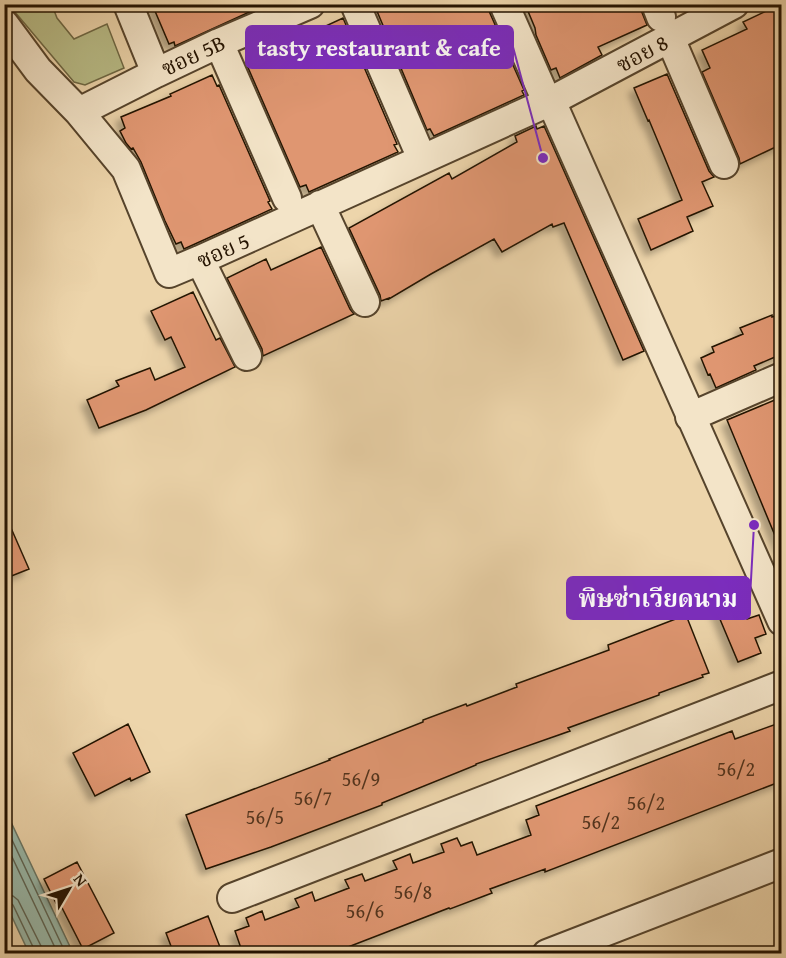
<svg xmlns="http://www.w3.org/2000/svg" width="786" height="958" viewBox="0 0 786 958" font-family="'Gentium Book Plus','Noto Serif Thai',serif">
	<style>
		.green { fill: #b9bd88; stroke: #6e6844; stroke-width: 1.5 }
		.water { fill: #99b9aa; stroke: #6a7766; stroke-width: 1.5 }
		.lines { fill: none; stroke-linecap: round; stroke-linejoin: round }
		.shore { stroke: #5e6656; stroke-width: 1.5 }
		.building { fill: #df9671; stroke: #241301; stroke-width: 1.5; filter: url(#shadow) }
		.minor-casing { stroke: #56442c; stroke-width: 32 }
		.minor { stroke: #f3e4c8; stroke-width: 28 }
		.labels { text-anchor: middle; stroke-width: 4.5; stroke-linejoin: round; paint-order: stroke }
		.number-label { font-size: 20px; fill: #53341d }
		.street-label { font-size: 22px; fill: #241301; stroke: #f3e4c8 }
		.leader { fill: none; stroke: #7b2cbf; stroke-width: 2 }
		.callout-dot { fill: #7b2cbf; stroke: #f3e4c8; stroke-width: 2 }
		.callout { fill: #7b2cbf; stroke: #7b2cbf; stroke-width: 2 }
		.callout-label { font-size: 24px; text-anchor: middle; font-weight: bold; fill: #fff }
	</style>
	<defs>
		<filter id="shadow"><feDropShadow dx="-5.5" dy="5.5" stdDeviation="3" flood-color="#0004"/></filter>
	</defs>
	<rect width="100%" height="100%" fill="#edd5ab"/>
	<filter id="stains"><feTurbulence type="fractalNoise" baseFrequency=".00333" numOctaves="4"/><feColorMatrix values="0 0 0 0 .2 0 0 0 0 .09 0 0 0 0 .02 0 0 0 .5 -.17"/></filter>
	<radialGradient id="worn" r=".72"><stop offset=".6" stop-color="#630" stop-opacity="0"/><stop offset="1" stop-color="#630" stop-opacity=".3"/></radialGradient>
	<path class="green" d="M9,5H52L57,18L74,39L107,24L124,68L85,85L74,82Z"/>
	<path class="water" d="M5,813L9,818L73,953H29L5,902Z"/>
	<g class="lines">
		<path class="shore" d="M4,823L66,954
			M4,840L58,954
			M4,894L13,896L18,900L41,946L42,954
			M4,902H9L13,905L34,949V954"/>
	</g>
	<path class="building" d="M152,4H267L175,46L174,42L169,44Z
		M374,4H488L489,11L524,90L522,91L524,95L434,136L430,129L427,130Z
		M525,4H640L641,10L647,25L598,47L602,55L560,78L556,68L551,70L536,35L535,28Z
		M781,4L782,144L740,164L739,158L702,72L710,68L702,50L747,29L743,22Z
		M343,18L397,144L394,145L398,152L309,192L306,185L300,187L246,63Z
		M667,74L709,171L714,177L702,182L713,206L687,217L693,231L651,250L638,219L682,200L664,156L649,120L648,121L634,88Z
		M212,75L217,86L219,85L270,201L268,202L272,209L184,249L181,242L176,244L165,221L141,162L133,148L131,149L126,143L120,131L125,128L121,117L171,96L170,94Z
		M536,126L537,129L544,126L644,351L623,360L564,223L553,227L552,224L502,252L494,239L431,274L389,299V298L381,301L380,295L349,228L449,173L452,179L517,142L515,136Z
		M321,247L350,309L354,314L263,356L262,349L227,278L266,259L271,270Z
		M193,292L216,340L220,338L235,367L146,410L99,428L87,400L119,386L116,381L150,368L155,380L185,367L171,337L165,340L151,311Z
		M782,314V354L754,366L756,370L716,388L710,374L708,375L701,358L714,352L712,347L743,334L740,328L772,315V317Z
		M782,397V550H781L727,420Z
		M4,512L29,569L4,579Z
		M739,596L747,619L759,615L766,634L755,638L761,653L738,662L714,605Z
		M686,615L709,673L702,675L703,677L659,693V695L568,728L570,731L476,764V765L382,803V805L271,847L206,869L186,815L330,760L329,759L423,722V720L466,704L467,706L517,687L516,684L609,650L608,645Z
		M782,722V781L545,872V869L490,889L492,893L450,909L449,908L330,954H243L235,931L249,926L246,918L262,911L265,920L299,907L295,899L312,892L315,901L349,888L345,880L362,874L365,881L397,869L393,861L410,854L413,863L444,852L441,844L457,838L461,846L472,842L477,855L531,835L526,820L539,815L536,806L732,731L735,739Z
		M128,724L150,772L131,781L130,778L95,796L73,753Z
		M77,862L114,933L83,949L59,902L56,903L44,879Z
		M208,916L220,947L203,954H174L166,933Z"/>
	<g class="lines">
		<defs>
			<path id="minor" d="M128,4L156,73
				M355,4L416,145
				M504,4L541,88
				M656,4L661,17
				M4,24L38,70L79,112L126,169L169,273L200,260L551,101L734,4
				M670,38L724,164
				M219,43L287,198
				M551,101L782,621
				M79,112L156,73L219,43L310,4
				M320,205L365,302
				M200,260L247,356
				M690,417L782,377
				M232,898L782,685
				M547,954L782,863"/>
		</defs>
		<use href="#minor" class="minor-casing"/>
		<use href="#minor" class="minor"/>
	</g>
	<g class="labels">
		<g class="number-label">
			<text x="736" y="776">56/2</text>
			<text x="361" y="786">56/9</text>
			<text x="313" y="805">56/7</text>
			<text x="646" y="810">56/2</text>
			<text x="265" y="824">56/5</text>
			<text x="601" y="829">56/2</text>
			<text x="413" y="899">56/8</text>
			<text x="365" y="918">56/6</text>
		</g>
		<g class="street-label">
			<text transform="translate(642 53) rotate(-28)" y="8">ซอย 8</text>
			<text transform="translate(193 55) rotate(-25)" y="8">ซอย 5B</text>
			<text transform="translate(223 250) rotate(-24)" y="8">ซอย 5</text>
		</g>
	</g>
	<path class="leader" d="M543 158L513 47M754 525L750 598"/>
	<g class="callout-dot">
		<circle cx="543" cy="158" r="6"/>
		<circle cx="754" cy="525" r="6"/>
	</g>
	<g class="callout">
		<rect x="246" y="26" width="267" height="42" rx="6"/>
		<rect x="567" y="577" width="183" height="42" rx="6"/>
	</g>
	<g class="callout-label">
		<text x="379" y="56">tasty restaurant &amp; cafe</text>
		<text x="658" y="607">พิษซ่าเวียดนาม</text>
	</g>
	<rect width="786" height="958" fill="none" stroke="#edd5ab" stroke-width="24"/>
	<rect x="6" y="6" width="774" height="946" fill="none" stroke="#241301" stroke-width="3"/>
	<rect x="12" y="12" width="762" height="934" fill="none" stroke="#241301" stroke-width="1.5"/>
	<g transform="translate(69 889) rotate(51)" stroke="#f3e4c8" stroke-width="4.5" paint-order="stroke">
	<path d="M0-4.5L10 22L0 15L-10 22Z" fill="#241301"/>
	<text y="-9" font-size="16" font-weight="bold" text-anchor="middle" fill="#241301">N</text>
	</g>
	<rect width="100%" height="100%" filter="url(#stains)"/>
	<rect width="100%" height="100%" fill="url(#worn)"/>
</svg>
